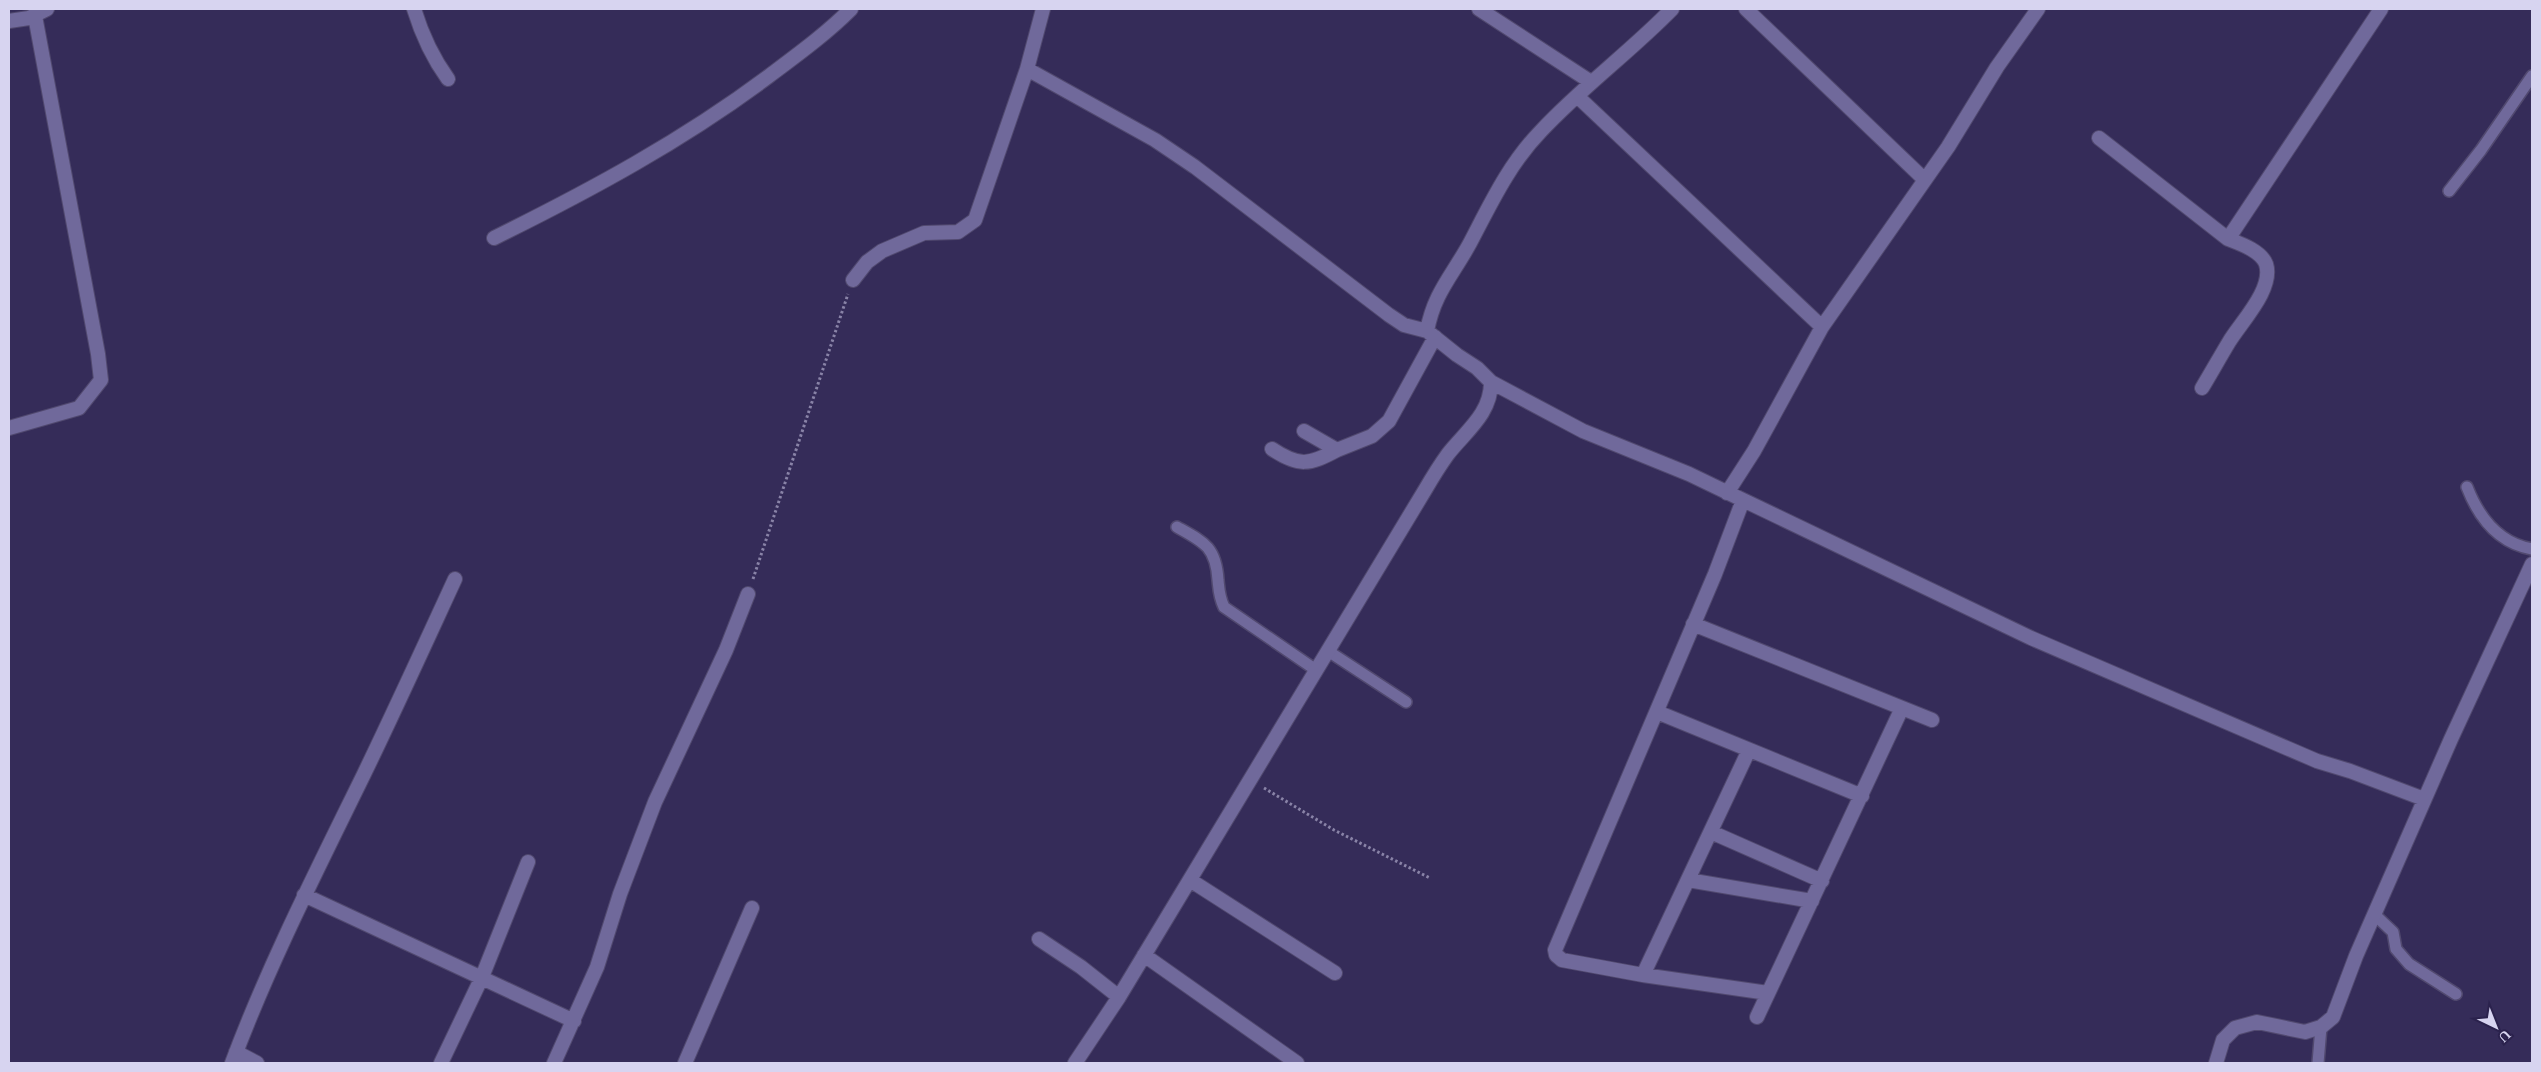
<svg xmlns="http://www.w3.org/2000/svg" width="2541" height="1072" viewBox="0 0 2541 1072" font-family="Spectral,serif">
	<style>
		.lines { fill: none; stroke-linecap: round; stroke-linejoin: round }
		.service-casing { stroke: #51496f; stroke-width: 14 }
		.minor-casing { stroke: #51496f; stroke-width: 16 }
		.path { stroke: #8983a7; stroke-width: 3; stroke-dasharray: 2.5 2.5; stroke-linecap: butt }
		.service { stroke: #70699b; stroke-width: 11 }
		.minor { stroke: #70699b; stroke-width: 14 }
	</style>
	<rect width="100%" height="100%" fill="#352c59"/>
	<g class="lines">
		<defs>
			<path id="service" d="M2449,191L2481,150L2532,76
				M2467,487C2479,518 2498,543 2532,549
				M1177,527C1204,542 1216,547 1218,580C1219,590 1219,597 1224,607L1316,670
				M1328,651L1406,702
				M2375,915L2393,932L2396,949L2409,964L2456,994
				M2318,1063L2321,1027"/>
			<path id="minor" d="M414,9C422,35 432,57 448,79
				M1479,9L1591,82
				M1746,9L1925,180
				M9,21L29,18L47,9
				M1027,69L1155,140L1195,167L1389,315L1404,325L1427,331
				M1577,96L1822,327
				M2099,138L2228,239
				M494,238C591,190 682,141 769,76C797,55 826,34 851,9
				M853,280L867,262L882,251L924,233L958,232L975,220L1027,69L1043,9
				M1491,382L1583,431L1689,474L1743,500L1715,574L1555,950L1556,955L1562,960L1643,975L1768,993
				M2202,388C2211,373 2220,357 2229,342C2241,322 2274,289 2266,264C2261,251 2241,244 2228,239L2381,9
				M9,428L79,408L101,380L98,354L35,16
				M1304,431L1337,450L1372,436L1389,421L1435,337
				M1272,449C1299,467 1309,465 1337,450
				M1727,493L1754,451L1822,327L1948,147L1997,67L2038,9
				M1743,500L2031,638L2317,761L2350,771L2424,799
				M1693,624L1932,720
				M1657,712L1862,796
				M1711,832L1822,881
				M1190,880L1335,973
				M1688,880L1812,901
				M304,895L574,1021
				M1039,939L1081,967L1119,997
				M1144,955L1297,1063
				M1643,975L1749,750
				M1757,1017L1902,708
				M236,1052L257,1063
				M232,1063C269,964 317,870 364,774C395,710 425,644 455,579
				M441,1063L482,977L528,862
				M554,1063L597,967L620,894L655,802L726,650L748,594
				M685,1063L752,908
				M1075,1063L1119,997L1425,490C1432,478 1440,465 1448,454C1466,431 1491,414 1491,382L1477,368L1457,355L1427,331C1434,293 1452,276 1470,243C1491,203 1509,164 1541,131C1582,87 1630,52 1672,9
				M2216,1063L2223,1040L2235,1028L2257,1022L2305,1032L2321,1027L2333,1017L2356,956L2451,739L2532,564"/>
		</defs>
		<use href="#service" class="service-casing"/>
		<use href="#minor" class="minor-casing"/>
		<path class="path" d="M753,579L848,294
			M1264,788L1334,830L1430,878"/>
		<use href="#service" class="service"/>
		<use href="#minor" class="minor"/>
	</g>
	<rect width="2541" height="1072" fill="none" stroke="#d7d4f0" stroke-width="20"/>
	<g transform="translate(2496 1027) rotate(137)" stroke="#2b224d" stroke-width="4" paint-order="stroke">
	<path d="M0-4L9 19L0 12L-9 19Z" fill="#d7d4f0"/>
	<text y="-8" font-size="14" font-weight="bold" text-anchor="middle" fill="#d7d4f0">U</text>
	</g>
</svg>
